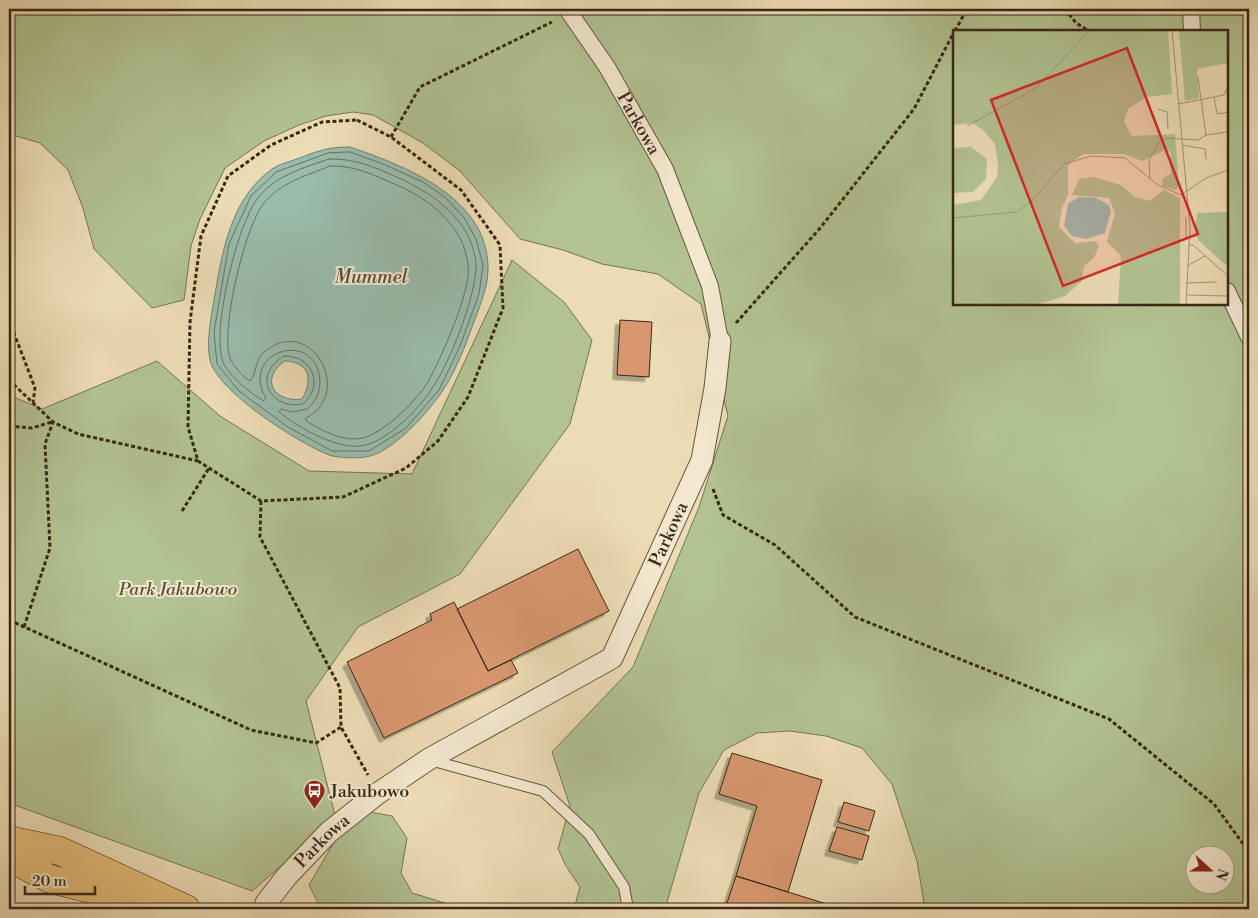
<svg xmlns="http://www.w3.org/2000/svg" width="1258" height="918" viewBox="0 0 1258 918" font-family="'Libre Bodoni',serif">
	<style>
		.green { fill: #b2c292; stroke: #757454; fill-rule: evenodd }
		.water { fill: #99bcac; stroke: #728070; fill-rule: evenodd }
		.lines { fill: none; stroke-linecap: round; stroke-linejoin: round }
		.shore { stroke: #687262; stroke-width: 1 }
		.building { fill: #d8976e; stroke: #382717; filter: url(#shadow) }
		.service-casing { stroke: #65543e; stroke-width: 12 }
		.pedestrian-casing { stroke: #65543e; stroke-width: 18 }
		.minor-casing { stroke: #65543e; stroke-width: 23 }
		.primary-casing { stroke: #382717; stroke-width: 29 }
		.path { stroke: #382717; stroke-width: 3; stroke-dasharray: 4 2.5; stroke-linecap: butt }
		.service { stroke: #f3e8cf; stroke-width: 10 }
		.pedestrian { stroke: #f3e8cf; stroke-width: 16 }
		.minor { stroke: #f3e8cf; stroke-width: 21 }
		.primary { stroke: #e6be7a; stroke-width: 28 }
		.labels { text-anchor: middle; stroke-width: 4; stroke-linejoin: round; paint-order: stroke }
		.street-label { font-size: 18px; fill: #382717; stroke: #f3e8cf }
		.park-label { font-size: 18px; font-style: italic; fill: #564e36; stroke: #f3e8cf }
		.poi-label { font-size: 18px; fill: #382717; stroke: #f3e8cf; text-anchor: start }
		.water-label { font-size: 19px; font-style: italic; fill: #504c3c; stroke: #f3e8cf }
		.inset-road { fill: none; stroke: #a49476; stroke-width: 1 }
		.view { fill: #d62828; fill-opacity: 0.15; stroke: #d62828; stroke-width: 2.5 }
		.inset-edge { fill: none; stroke: #382717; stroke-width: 2.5 }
	</style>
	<defs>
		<filter id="shadow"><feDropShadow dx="-4.5" dy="4.5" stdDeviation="0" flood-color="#0004"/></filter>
	</defs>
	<rect width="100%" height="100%" fill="#ecdcb5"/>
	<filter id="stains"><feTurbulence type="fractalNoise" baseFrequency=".004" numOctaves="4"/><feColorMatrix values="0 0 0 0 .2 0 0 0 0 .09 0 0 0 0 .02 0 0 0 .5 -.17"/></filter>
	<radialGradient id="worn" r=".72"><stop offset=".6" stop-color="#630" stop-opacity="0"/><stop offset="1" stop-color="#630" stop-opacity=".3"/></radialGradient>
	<path class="green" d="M9,9H1249V909H925L917,861L892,784L862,748L826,736L790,731L757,733L724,750L699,793L665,909H574L580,887L566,866L558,849L570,806L552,752L633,667L699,507L728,416L701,304L658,274L602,264L563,250L520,239L460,171L423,143L373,115L353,112L326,116L299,125L264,141L225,168L200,219L191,246L184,300L152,308L94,249L83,208L68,170L40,143L9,134ZM954,31H1227V304H954ZM1196,856H1226V886H1196Z
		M512,260L564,302L592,340L570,424L460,574L358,627L306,701L336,819L252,891L9,803V395L42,409L157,361L220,416L309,471L412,474Z
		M364,811L392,816L407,838L401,873L412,893L464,909H321L309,885L341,830Z"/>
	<path class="water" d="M350,147C405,166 485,196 488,265C489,286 479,308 472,327C461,358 449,387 427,411C416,425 388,452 370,456C361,459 338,458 329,455C297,442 229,398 213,368C204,352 211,317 214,300C222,253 230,199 272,169C279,164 289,162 297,159C318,151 327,147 350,147ZM285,361C310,362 313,380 302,399C274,403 259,379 285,361Z"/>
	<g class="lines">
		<path class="shore" d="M350,152L383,164L423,182L446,198L465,219L476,239L483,265L479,294L460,346L439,390L406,428L369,451H332L288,427L239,391L217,364L214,332L229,244L251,196L276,172L328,153Z
			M329,159C355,158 377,168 401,179C429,192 457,211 470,240C473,247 476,259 476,266C476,296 450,362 433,387C420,408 392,436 369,444C343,454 299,428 279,412L281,409L292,412L307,409C315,403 320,392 320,382C318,327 238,351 266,398L264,401C251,394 228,375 223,362C211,331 237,226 257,199C274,176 303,168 329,159Z
			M330,166C355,165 376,176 399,186C432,201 463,226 468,264C472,290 441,358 428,382C417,400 387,430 366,437C346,444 323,431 306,421V418C356,393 309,310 262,354C255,362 256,375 250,381C244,378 233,366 230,358C220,330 245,226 264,203C281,182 306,176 330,166Z
			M284,356C312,355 325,385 303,404C270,410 251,375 284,356Z"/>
	</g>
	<path class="building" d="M620,320L652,322L649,377L617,375Z
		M578,549L609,611L488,671L457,609Z
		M454,602L488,671L511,660L518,673L384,738L347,662L432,620L430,614Z
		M732,753L822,780L788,892L736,876L757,806L719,794Z
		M844,802L875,811L869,831L838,822Z
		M837,827L869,836L862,860L829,851Z
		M736,876L788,892L830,905L828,909H725Z"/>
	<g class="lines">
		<defs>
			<path id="service" d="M430,760L543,791L589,834L624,887L628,909"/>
			<g id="pedestrian">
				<path id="s1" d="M567,9L607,67L665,169L710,286L720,341"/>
				<path d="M1191,9L1192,31"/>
				<path d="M1227,291L1249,337"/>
			</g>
			<g id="minor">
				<path id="s2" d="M266,909V903L287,876L329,832L377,794L429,759L612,658L702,460L715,388L720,341"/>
			</g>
			<path id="primary" d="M9,840L60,851L186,909
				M9,857L50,879L139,901"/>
		</defs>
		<use href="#service" class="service-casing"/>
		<use href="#pedestrian" class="pedestrian-casing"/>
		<use href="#minor" class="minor-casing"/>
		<use href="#primary" class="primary-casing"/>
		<path class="path" d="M1065,9L1076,23L1089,31
			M955,31L967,9
			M357,120L391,137L461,190L500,245L503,308L468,397L438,441L406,468L343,497L261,501L198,461L188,427L190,322L201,236L228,176L271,145L322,122Z
			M391,137L420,87L552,22
			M9,320L35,388L33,403
			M736,323L821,227L914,109L954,32
			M9,380L53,422L78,434L198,461
			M9,426L32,428L52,422
			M713,489L723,515L775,545L855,617L1109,719L1214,804L1249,852
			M261,501L260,537L340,688L341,727L368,775
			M182,511L209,468
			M9,620L251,730L316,743L341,727
			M24,627L50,548L45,444L53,422"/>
		<use href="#service" class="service"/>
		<use href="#pedestrian" class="pedestrian"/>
		<use href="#minor" class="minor"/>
		<use href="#primary" class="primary"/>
	</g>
	<defs>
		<symbol id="bus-pin" viewBox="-11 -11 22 30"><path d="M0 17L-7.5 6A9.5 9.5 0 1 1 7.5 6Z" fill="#8f2418" stroke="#f3e8cf"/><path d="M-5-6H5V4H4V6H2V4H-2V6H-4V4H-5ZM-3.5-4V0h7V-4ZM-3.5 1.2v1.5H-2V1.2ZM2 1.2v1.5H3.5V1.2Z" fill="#fff"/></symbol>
	</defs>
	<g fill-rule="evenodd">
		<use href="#bus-pin" x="302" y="778" width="25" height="34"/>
	</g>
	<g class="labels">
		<g class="street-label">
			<text dy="6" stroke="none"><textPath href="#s1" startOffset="135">Parkowa</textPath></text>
			<text dy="6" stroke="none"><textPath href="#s2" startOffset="570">Parkowa</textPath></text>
			<text dy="6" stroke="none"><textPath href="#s2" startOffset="90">Parkowa</textPath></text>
		</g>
		<g class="park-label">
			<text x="178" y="595">Park Jakubowo</text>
		</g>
		<g class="poi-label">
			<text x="330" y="797">Jakubowo</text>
		</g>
		<g class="water-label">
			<text x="371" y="283">Mummel</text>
		</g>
	</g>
	<g transform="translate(953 30)">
		<rect width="275" height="275" fill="#ecdcb5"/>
		<path d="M0,0H215L219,64L193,67L175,79L171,92L179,106L222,104L226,156L223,160L209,156L210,148L218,144L217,122L214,119L189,131L172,124H130L115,135V165L109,178L106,197L122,213L143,211L146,216L141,228L131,236L129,251L112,266L82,275H0V175L28,170L44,147L45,135L42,114L30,100L20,93L0,95ZM226,0H275V33L244,39L246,68L232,71ZM18,117L34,129L33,149L20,162L0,163V118ZM140,147L168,155L182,167L196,171L211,160L227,168V275H165L168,226L154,212L162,183L156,168L119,165L126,149ZM275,182V237L245,210L242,203L244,183Z" fill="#b2c292"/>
		<path d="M143,168L156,175L158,181L152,203L133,209L119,206L111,196L115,174L126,167Z" fill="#99bcac"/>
		<path class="inset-road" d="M219,0L237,198L233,275M261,67L264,84L275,82M225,74L271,65L275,56M205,79L214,82L215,99M14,96L82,59L137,0M253,105L275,102M229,115L252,119L253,129M197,149L196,130L205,113L213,108L245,110L253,105L245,47M233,187V209M0,188L64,182L79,171L111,134L138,126L172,128L205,155L228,165L253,148L275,140M235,215H240L275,246M234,236L252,226M233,253L264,252M233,265L275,266"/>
		<path class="view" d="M174,18L245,204L110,256L38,70Z"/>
		<rect width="275" height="275" class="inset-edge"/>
	</g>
	<rect width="1258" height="918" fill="none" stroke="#ecdcb5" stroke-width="30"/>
	<rect x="10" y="10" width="1238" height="898" fill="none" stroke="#382717" stroke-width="2.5"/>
	<rect x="15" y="15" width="1228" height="888" fill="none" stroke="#382717"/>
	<g transform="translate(1210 870) rotate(111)"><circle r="24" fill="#f3e8cf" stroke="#a89b85"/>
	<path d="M0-4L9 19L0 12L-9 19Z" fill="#8f2418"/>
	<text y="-8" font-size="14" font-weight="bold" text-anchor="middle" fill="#382717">N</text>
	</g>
	<path d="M25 886v8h70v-8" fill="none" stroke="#382717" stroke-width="2.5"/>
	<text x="32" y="886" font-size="15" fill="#382717" stroke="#f3e8cf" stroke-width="4" paint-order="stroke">20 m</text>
	<rect width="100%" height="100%" filter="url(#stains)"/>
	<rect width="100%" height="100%" fill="url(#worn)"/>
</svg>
